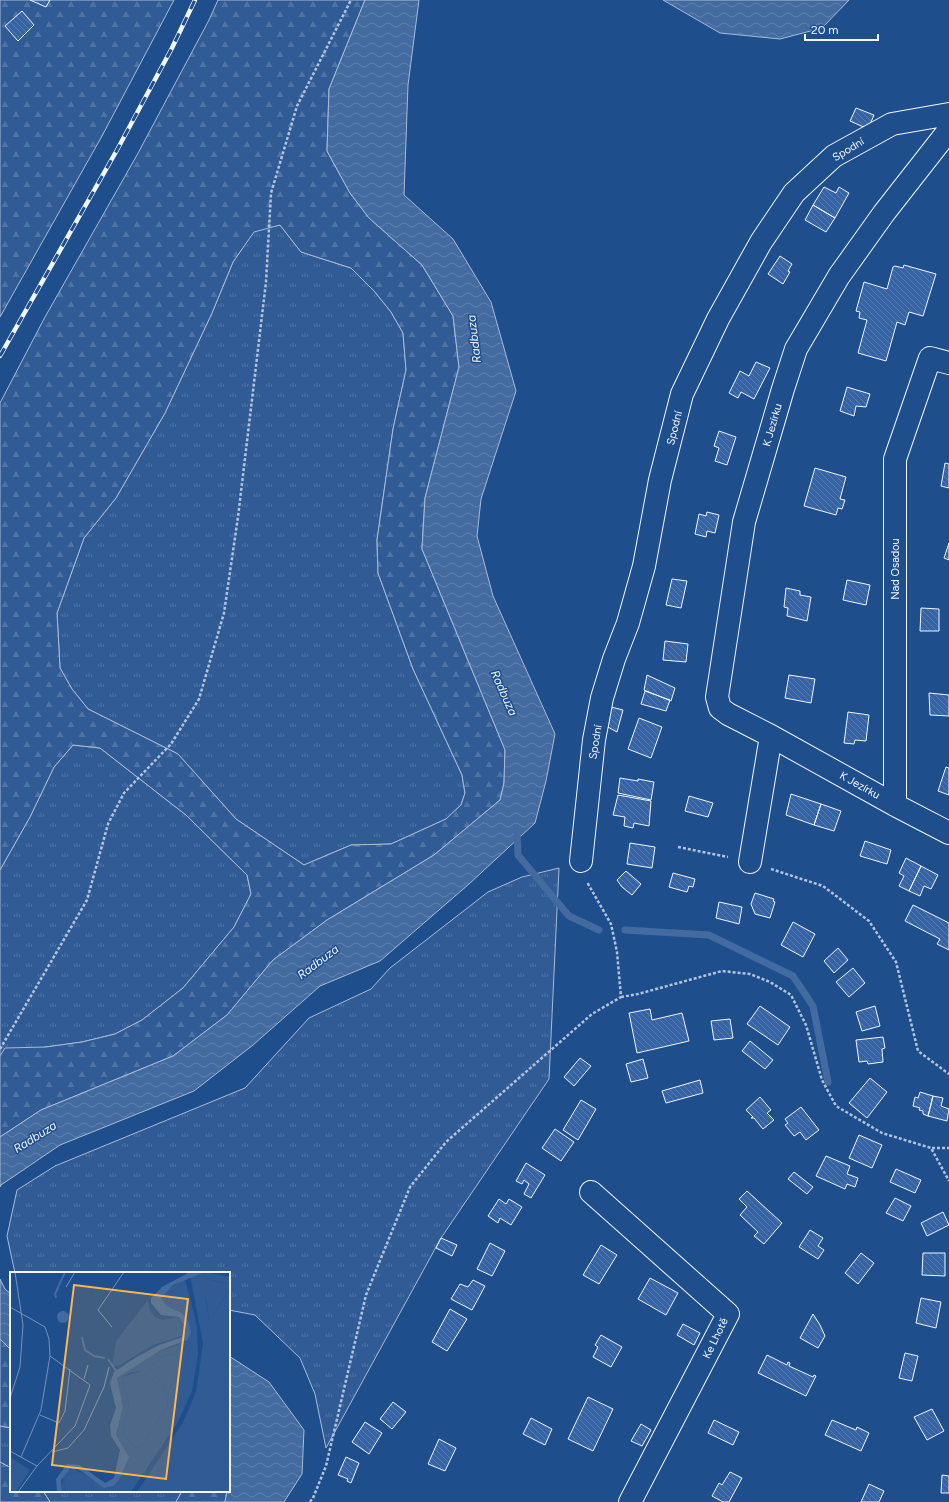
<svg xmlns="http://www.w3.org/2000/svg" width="949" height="1502" viewBox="0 0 949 1502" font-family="Figtree,sans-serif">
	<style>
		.grass { fill: url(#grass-tufts); stroke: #a8bbd7 }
		.forest { fill: url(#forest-firs); stroke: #a8bbd7; fill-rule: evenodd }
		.water { fill: url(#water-waves); stroke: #a8bbd7 }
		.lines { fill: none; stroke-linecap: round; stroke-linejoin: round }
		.stream { stroke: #446ba0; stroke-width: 7 }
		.building { fill: url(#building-back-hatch); stroke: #f2f6ff }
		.minor-casing { stroke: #f2f6ff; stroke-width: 24 }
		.path { stroke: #b3c4dc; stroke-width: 2.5; stroke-dasharray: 3 2; stroke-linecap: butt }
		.minor { stroke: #1f4e8c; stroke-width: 22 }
		.rail-casing { stroke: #f2f6ff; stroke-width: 4.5 }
		.rail { stroke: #1f4e8c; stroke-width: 3; stroke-dasharray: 9; stroke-linecap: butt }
		.labels { text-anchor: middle; stroke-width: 3; stroke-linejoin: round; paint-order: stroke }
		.street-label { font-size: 11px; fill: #f2f6ff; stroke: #1f4e8c }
		.water-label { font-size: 12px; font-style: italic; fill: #f2f6ff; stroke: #1f4e8c }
		.inset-river { fill: none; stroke: #446ba0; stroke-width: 2 }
		.inset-road { fill: none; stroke: #7391ba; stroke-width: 1 }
		.view { fill: #ffb74d; fill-opacity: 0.15; stroke: #ffb74d; stroke-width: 2 }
		.inset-edge { fill: none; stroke: #f2f6ff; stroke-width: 2 }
	</style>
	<defs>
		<pattern id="grass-tufts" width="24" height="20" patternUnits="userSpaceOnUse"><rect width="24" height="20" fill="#305b95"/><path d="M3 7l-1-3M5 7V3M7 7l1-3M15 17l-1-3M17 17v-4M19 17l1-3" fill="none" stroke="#4e73a5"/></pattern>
		<pattern id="forest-firs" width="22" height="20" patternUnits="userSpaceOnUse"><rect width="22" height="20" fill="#305b95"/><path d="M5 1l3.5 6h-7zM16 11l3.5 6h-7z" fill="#4e73a5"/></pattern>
		<pattern id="water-waves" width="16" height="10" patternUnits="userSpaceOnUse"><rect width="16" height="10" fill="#446ba0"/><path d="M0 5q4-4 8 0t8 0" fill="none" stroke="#5f81ae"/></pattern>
		<pattern id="building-back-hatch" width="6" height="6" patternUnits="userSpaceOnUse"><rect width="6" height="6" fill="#3563a3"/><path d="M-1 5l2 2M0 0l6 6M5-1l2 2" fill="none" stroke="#537ab1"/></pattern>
	</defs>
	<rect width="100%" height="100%" fill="#1f4e8c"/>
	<path class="grass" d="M280,225L301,252L351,268L375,292L391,312L403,333L406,370L393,429L377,540L378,573L413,669L462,775L465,793L461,805L446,819L391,844L351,845L304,865L236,819L178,754L88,709L72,689L60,668L57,613L84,538L116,498L165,413L212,313L233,262L254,231Z
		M73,745L100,748L186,815L247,875L251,894L234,927L183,988L142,1020L115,1034L82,1042L46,1047L0,1056V870L30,817L54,767Z
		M559,868L549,1079L441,1238L326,1448L315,1394L300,1358L255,1315L229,1310V1273H15L7,1236L17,1190L55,1166L245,1088L309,1018L371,989L390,968L488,892L522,877Z
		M0,1426L11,1428V1468L0,1462Z
		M43,1491H182L176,1502H50Z"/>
	<path class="forest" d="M0,0H174L102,136L0,317Z
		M218,0H365L329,89L327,151L350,193L369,218L422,265L453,316L459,367L425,498L422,549L505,750L504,783L500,800L434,855L327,920L273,960L227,1015L173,1056L41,1110L0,1137V1056L5,1048L46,1047L82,1042L115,1034L142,1020L183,988L234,927L251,894L247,875L186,815L100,748L73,745L54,767L30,817L0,870V403L45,317L137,155L209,20ZM280,225L301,252L351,268L375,292L391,312L403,333L406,370L393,429L377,540L378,573L413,669L462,775L465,793L461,805L446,819L391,844L351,845L304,865L236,819L178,754L88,709L72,689L60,668L57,613L84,538L116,498L165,413L212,313L233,262L254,232Z
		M0,1339L11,1350V1428L0,1426Z
		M0,1462L11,1468V1491H43L50,1502H0Z
		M182,1491H227L225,1502H176Z"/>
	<path class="water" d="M365,0H419L408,85L404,195L453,239L491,302L516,391L481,499L477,536L493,596L555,734L546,781L535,823L469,884L380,961L320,986L253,1045L194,1091L60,1145L1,1185L0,1187V1137L41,1110L173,1056L227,1015L273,960L327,920L434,855L500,800L504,783L505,750L422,549L425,498L459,367L453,316L422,265L369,218L350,193L327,151L329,89Z
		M663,0H849L822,28L780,39L720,33Z
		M0,1279L5,1289L11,1294V1350L0,1339Z
		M229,1356L269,1382L304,1430L302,1474L284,1502H225L227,1491H229Z"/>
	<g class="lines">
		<path class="stream" d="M517,831L518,855L569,916L599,930
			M625,930L709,935L793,976L813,1006L828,1082"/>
	</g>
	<path class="building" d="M30,0H50L46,7Z
		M22,11L34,25L18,41L5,26Z
		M856,108L874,115L868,129L850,121Z
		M824,187L836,193L839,187L849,193L835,218L813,205Z
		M813,205L835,218L826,232L805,220Z
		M780,256L792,264L788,271L790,272L783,284L768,274Z
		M904,265L936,274L923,316L909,312L905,325L897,322L886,361L858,353L867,320L859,318L860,312L856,311L864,282L887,289L893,267L895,266L903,268Z
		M756,362L770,368L754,399L741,392L738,398L729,393L740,371L749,376Z
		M847,387L870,394L866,407L856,406L854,416L840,411Z
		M719,431L736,437L727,465L715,461L719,448L714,446Z
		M945,463L949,464V488L941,486Z
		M815,468L846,477L840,499L845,500L842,509L838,508L836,515L804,506Z
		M707,512L719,515L715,533L707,531L706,537L695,534L699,514L706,516Z
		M949,543V560L944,558Z
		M672,579L687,581L681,608L666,605Z
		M847,580L870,585L866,605L843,600Z
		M786,588L800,591V595L811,597L807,621L787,616L788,608L784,607Z
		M921,608L939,609V631H920Z
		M665,641L688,644L686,662L663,660Z
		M647,675L675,688L671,701L644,690Z
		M789,675L815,679L811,703L785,698Z
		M645,691L670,700L666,711L641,704Z
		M929,693L949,695V716L930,715Z
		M611,707L623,710L617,732L606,726Z
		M848,712L869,715L866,741L855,740L854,744L844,743Z
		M639,718L662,727L651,758L628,749Z
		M946,767L949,768V795L938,791Z
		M620,778L638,781V779L654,782L651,800L618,793Z
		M791,794L821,804L814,825L786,815Z
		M618,795L651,801L649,826L634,823L633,828L624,826L625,817L613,815Z
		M689,796L713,803L708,817L685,811Z
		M821,804L841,811L834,831L814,825Z
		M865,841L891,850L887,864L860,856Z
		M630,843L655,847L652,868L627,864Z
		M906,858L921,866L909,891L899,886L904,876L899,873Z
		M921,866L938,875L931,889L924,886L920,896L909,891Z
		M626,871L641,884L632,895L622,887L617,880Z
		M673,873L695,879L693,887L689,886L687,892L669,887Z
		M755,893L774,899L773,901L775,902L770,918L755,914L751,904Z
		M719,902L742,907L739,924L716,918Z
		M913,905L949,923V950L937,944L940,939L905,921Z
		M793,922L815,934L803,957L781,945Z
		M838,948L848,960L834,973L824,961Z
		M853,968L865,983L849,997L836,982Z
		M760,1006L790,1027L778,1045L747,1024Z
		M875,1006L880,1026L862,1031L856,1012Z
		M650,1009L652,1020L682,1013L689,1041L637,1053L629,1013Z
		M730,1019L733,1038L714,1040L711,1021Z
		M883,1037L885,1048L882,1049L883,1062L868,1064L867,1061L859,1062L856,1040Z
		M750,1041L773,1060L765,1069L742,1051Z
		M580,1058L591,1066L574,1086L564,1077Z
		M643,1059L648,1078L631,1082L626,1064Z
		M870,1078L887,1092L867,1118L849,1103Z
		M700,1080L703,1093L666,1103L662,1091Z
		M920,1092L933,1096L928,1116L923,1114V1111L919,1110L920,1108L913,1106L915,1097L918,1098Z
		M933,1096L943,1098L941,1106L949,1109L947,1121L928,1116Z
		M760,1097L771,1110L767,1113L774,1120L763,1129L754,1118H751L753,1117L746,1110Z
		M581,1100L596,1109L578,1140L563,1130Z
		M801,1107L819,1130L806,1140L800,1132L794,1136L785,1125L788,1123L785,1119Z
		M555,1129L574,1142L561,1161L542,1148Z
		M859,1135L882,1145L872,1168L849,1158Z
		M826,1156L850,1166L847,1174L858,1178L855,1187L847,1184L845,1189L816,1176Z
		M526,1163L545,1175L531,1198L524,1194L529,1184L524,1180L522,1184L516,1181Z
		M896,1169L921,1180L915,1193L890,1182Z
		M794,1172L813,1187L807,1194L788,1179Z
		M747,1191L782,1223L764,1244L754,1236L758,1232L740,1215L747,1207L739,1199Z
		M895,1198L911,1206L903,1221L886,1213Z
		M499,1199L506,1204L509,1199L522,1207L511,1225L500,1218L498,1223L488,1216Z
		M943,1212L949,1225L927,1236L921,1223Z
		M810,1230L823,1238L818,1246L824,1250L818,1259L799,1247Z
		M441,1238L457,1245L452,1256L436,1248Z
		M490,1243L505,1251L492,1276L477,1269Z
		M601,1245L617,1255L599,1284L583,1275Z
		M861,1253L874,1263L858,1284L845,1273Z
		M923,1253H945V1276L922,1275Z
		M650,1278L678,1293L666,1315L638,1299Z
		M473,1280L485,1286L472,1310L451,1299L460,1284L468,1287Z
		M921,1298L941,1302L936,1328L916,1323Z
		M450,1309L467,1319L447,1351L432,1342Z
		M813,1314L820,1325L825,1336L818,1348L800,1338Z
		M683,1324L700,1333L694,1345L677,1335Z
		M601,1335L622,1347L611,1367L593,1357L598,1347L595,1345Z
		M905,1353L918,1356L912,1381L899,1378Z
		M767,1355L787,1365L788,1362L790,1363L789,1366L813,1377L814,1375L816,1376L806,1396L758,1373Z
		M588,1397L613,1409L593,1451L568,1439Z
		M393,1402L406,1412L392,1429L380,1419Z
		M932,1409L944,1431L927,1440L914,1417Z
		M531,1418L552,1429L545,1445L523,1434Z
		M714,1420L739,1432L733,1445L708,1433Z
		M832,1420L856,1430L857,1427L869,1433L861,1451L825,1435Z
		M365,1422L382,1433L369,1454L352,1442Z
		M641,1424L651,1430L642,1446L631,1441Z
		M439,1439L456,1448L445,1471L428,1464Z
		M346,1457L359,1463L351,1483L347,1481L348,1479L338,1475Z
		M730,1472L742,1478L729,1502H723L712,1496L719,1483L722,1485Z
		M942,1475L949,1476V1493H941Z
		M869,1484L884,1491L879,1502H861Z"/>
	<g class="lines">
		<defs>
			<path id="minor" d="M949,130L884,213L839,276L796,349L783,389L744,522L717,697L720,708L728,714L771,736L895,805L949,833
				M895,805V459L930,358L949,363
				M581,861L594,740L602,698L614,659L628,623L644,566L660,480L682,394L718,319L761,242L794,193L834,156L892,124L949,114
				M750,862L771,736
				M591,1192L728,1314L630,1502"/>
		</defs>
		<use href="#minor" class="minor-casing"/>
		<path class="path" d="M678,847L728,857
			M771,869L823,886L869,921L896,962L918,1051L949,1074
			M621,997L638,994L722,971L750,974L770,982L791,995L806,1025L822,1080L836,1106L882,1133L931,1148L949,1181
			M0,1049L87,900L108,824L124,793L171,744L199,699L224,613L238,517L266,282L271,193L297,106L351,0
			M932,1148H949
			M310,1502L313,1498L326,1466L366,1295L410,1187L446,1142L592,1014L621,997L617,952L611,924L587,882"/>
		<use href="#minor" class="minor"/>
		<defs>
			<path id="rail" d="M0,356L117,150L172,48L195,0"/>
		</defs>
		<use href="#rail" class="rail-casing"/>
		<use href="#rail" class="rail"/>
	</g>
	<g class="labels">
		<g class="street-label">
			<text transform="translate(848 149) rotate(-31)" y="4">Spodní</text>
			<text transform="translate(772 425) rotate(-74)" y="4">K Jezírku</text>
			<text transform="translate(674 428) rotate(-76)" y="4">Spodní</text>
			<text transform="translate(895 569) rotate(-90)" y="4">Nad Osadou</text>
			<text transform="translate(595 742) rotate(-81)" y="4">Spodní</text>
			<text transform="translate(860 785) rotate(29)" y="4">K Jezírku</text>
			<text transform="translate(715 1338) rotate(-64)" y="4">Ke Lhotě</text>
		</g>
		<g class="water-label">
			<text transform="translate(474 339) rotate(-97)" y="4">Radbuza</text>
			<text transform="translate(504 693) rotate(66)" y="4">Radbuza</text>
			<text transform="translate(318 962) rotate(-37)" y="4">Radbuza</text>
			<text transform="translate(35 1137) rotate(-32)" y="4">Radbuza</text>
		</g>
	</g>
	<g transform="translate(10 1272)">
		<rect width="220" height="220" fill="#1f4e8c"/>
		<path d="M197,7L220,12V17L199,49L196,26L182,12L184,9ZM173,11L174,29L179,35L158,31L157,24ZM138,28L140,39L145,45L152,48L168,45L173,52L172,64L143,73L110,93L102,95L106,69ZM178,72H181L178,87L161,114L155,116L139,96L154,83L171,81ZM132,99L156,121L158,133L132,173L126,176L112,161L119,133L112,105ZM66,200L69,202L83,220H55L54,213L57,203Z" fill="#305b95"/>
		<path d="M195,0L220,5V12L197,7L182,12L190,13L195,21L199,49L220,17V220H127L172,152L186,120L193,72L181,8V5ZM175,7L187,54L188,82L182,119L168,150L121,220H83L66,200L57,203L54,213L55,220H52L53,203L63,196L98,216L119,185L106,163L113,135L107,106L151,78L168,73L181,61L172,41L156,34L150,26L155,18ZM173,11L172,25L179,35L158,31L157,24ZM178,72H181L178,87L161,114L155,116L139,96L154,83L171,81ZM132,99L156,121L158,133L132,173L126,176L112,161L119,133L112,105L121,100Z" fill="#305b95" fill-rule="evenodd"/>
		<path d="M0,185L20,198L6,220H0Z" fill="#305b95"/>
		<path d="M180,0H195L163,13L151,26L156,34L172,41L179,50L181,61L177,68L151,78L107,106L113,135L106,163L119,185L109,208L103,214L94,216L68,197H60L51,208L52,220H47L46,207L57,192L70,193L95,211L104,206L110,178L101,164L100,153L106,136L100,111L102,105L104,100L125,86L149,73L173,65L176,57L169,45L151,43L141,31V26L152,15ZM47 45a6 6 0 1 1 12 0a6 6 0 1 1-12 0Z" fill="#446ba0"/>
		<path class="inset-river" d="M46,26L45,22L55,0M72,65L75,78L84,84L95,86M98,87L106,99"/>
		<path class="inset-road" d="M56,15L65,0M0,35L35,55L39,67L40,84L31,138L11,185M102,55L88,38L114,0M74,107L78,93M0,126L10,95L13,53L5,0M30,143L49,151L55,139L60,97M0,179L27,194L8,220M42,180L58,176L74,158L94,115L99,95M27,194L65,154L80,113L40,84"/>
		<path class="view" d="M64,13L178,27L156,207L42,193Z"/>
		<rect width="220" height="220" class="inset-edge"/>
	</g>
	<path d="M805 34v6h73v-6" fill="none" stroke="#f2f6ff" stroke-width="2"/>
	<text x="811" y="34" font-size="12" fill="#f2f6ff" stroke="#1f4e8c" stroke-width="3" paint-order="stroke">20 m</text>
</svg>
